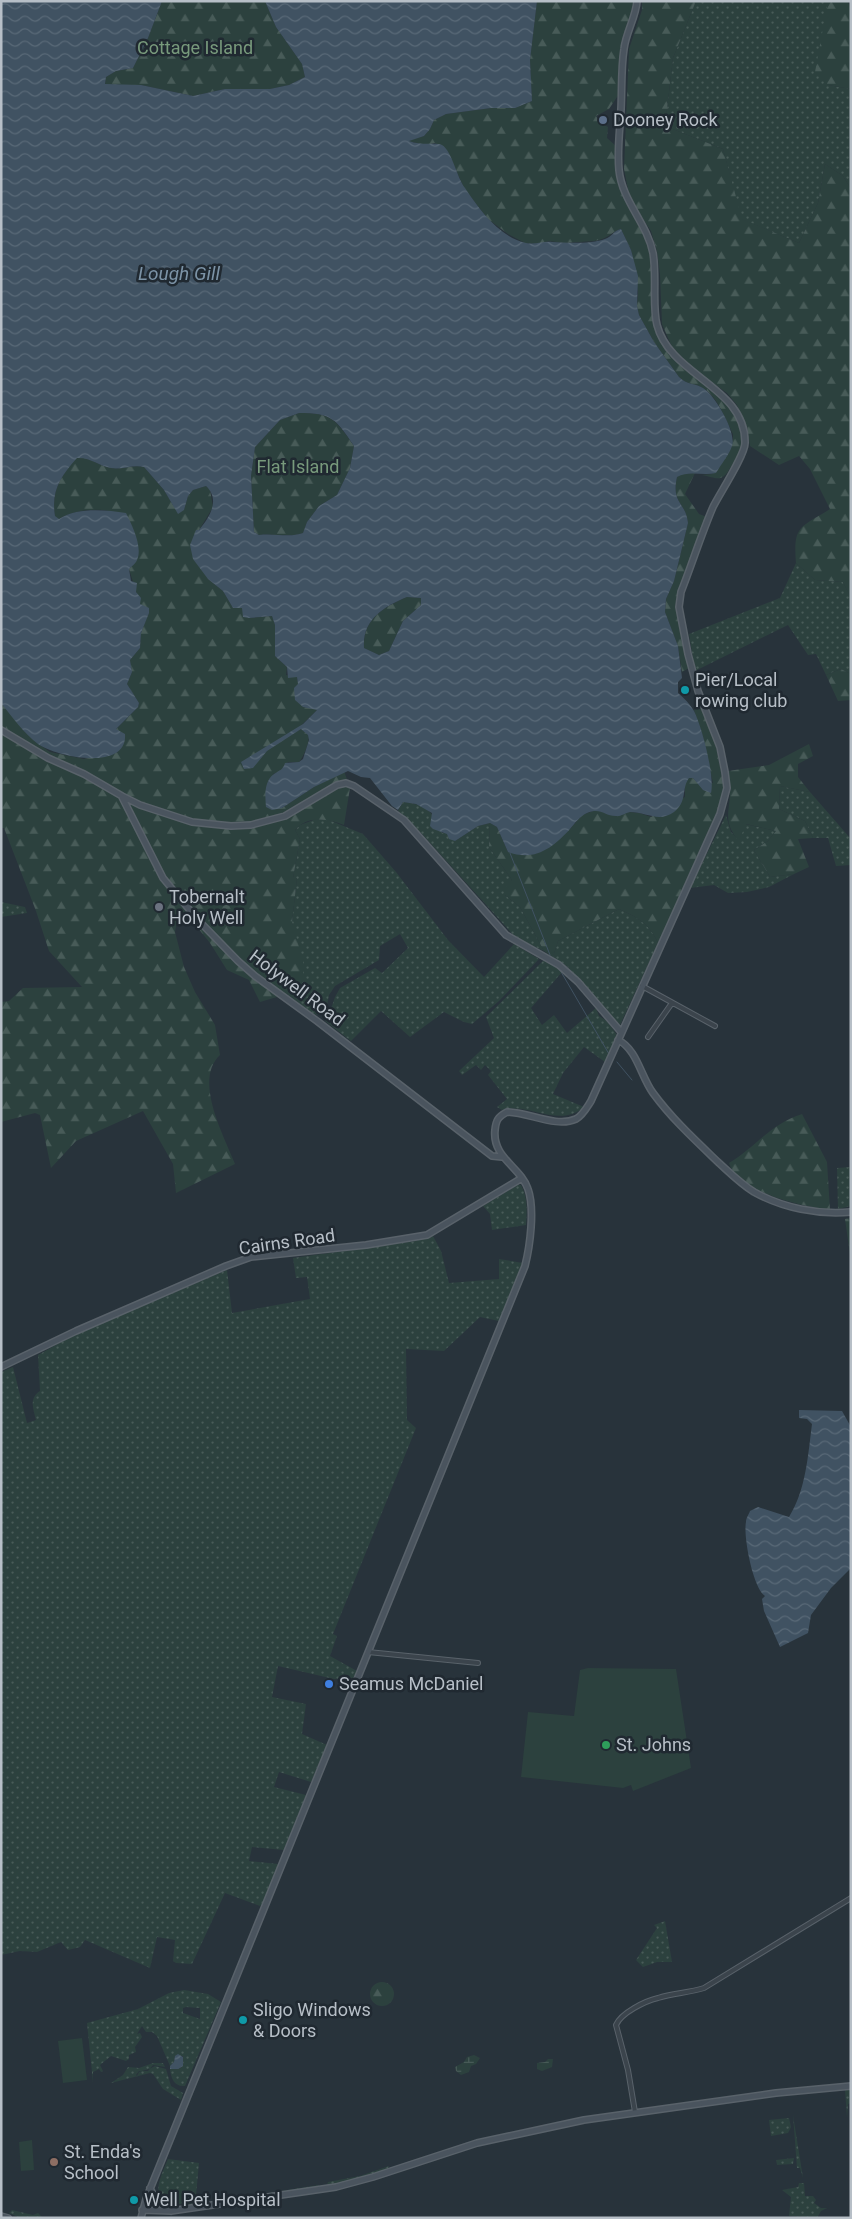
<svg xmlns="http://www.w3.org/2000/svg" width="852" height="2219" viewBox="0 0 852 2219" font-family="Roboto,sans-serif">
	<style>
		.grass { fill: url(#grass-dots); fill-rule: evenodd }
		.forest { fill: url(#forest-firs) }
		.wetland { fill: url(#wetland-marsh) }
		.pitch { fill: #2c413e }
		.water { fill: url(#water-waves); fill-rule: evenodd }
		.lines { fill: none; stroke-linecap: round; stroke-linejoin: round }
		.stream { stroke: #405262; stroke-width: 1 }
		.street-casing { stroke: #59626a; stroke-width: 6 }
		.secondary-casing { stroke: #59626a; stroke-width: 8 }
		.street { stroke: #3b444c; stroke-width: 4 }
		.secondary { stroke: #4a545e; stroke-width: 5 }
		.service-dot { fill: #5c6f8a; stroke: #202931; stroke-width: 2 }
		.culture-dot { fill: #0f9aa8; stroke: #202931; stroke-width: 2 }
		.worship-dot { fill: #6b7280; stroke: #202931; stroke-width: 2 }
		.shop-dot { fill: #3f7fe0; stroke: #202931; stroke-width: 2 }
		.leisure-dot { fill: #2e9e5b; stroke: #202931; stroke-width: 2 }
		.education-dot { fill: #8d6e63; stroke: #202931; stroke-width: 2 }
		.labels { text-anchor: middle; stroke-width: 5; stroke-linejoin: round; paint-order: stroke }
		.park-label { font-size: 18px; fill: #789a7c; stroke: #202931 }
		.poi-label { font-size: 18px; fill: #b7bfc7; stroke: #202931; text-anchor: start }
		.street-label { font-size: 18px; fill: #b7bfc7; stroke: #202931 }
		.water-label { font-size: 19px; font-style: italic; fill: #7c93a6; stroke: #202931 }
	</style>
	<defs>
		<pattern id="grass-dots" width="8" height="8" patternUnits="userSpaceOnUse" patternTransform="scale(1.25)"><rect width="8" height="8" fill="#2c413e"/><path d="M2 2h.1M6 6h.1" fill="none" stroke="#485b58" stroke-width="1.8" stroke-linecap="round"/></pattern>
		<pattern id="forest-firs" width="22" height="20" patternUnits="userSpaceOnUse" patternTransform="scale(1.25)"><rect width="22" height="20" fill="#2c413e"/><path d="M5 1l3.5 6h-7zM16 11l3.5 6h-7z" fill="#485b58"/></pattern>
		<pattern id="wetland-marsh" width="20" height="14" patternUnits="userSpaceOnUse" patternTransform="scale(1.25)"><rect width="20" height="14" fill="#2c413e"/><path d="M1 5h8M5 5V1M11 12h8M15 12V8" fill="none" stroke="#485b58"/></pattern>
		<pattern id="water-waves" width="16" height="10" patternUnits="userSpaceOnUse" patternTransform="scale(1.25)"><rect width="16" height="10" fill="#405262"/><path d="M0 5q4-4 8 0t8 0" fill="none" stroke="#596977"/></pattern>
	</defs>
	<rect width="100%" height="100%" fill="#28333b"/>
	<path class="grass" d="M696,1H828V85L851,89V189L843,176L825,164L818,203L799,243L741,219L723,149L665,126L673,58Z
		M796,563L815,580L843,582L851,598V674L841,669L826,675L816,654L808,655L788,625L695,671L689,634L780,598Z
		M780,786L810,792L851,839V865L836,866L828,838H813L805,821L779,809Z
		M403,802C428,805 432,811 442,833H447L455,841L478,826L490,823L489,847L512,880L505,895L520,907L544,951L516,938L422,834L398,811Z
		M726,815L731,832L739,840L745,824L776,831L768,841L754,850L770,877L794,874L769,887L747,892L728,893L714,885L690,888Z
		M316,819L329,820L363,834L396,872L448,940L484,977L514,944L539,959L499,1001L472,1024L464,1022L444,1012L410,1037L381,1011L351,1041L325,1021V1016L332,1006L335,997L340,988L375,968L382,973L408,948L400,934L380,946L379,960L335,986L329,995L327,1006L319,1015L313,1014L287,994L303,981L292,922L297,878H293L300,839L295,830L300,825Z
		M1,902L25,907L27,913L1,917Z
		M619,909C637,917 650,924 658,943L620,1025L603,1009L568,967L553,957L558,941Z
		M544,960L563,971L531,1008L542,1025L554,1015L567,1033L596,1008L599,1016L607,1021L617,1035L605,1062L584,1047L563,1073L553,1094L584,1107C558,1129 530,1102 502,1110L497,1107L507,1099L488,1075L491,1071L485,1065L481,1070L476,1065L462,1075L459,1071L494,1038L486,1017Z
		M851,1167V1206L838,1209L837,1168Z
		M518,1185H521C528,1198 527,1211 526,1225L492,1230L490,1214L483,1206Z
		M433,1236L441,1251L449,1283L499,1279V1259L523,1263L499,1321L480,1317L444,1351L406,1349L407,1420L416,1428L333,1634L337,1636L330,1656L357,1671L354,1678L334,1679L278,1666L272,1697L306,1704L302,1734L327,1745L311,1782L279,1772L274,1787L306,1795L284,1850L252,1847L249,1861L278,1864L264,1903L260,1906L225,1893L192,1964L176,1963L173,1961L175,1940L157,1937L150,1968L85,1940L80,1947L68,1950L61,1942L37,1952L20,1951L1,1955V1372L13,1367L27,1423L36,1420C33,1408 29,1398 40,1391L38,1355L76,1334L227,1270L232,1313L310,1299L307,1277L296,1278L293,1258L415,1241Z
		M665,1921L672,1962H657L643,1967L636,1960L657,1928L654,1925Z
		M184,1990L208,1994L221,2002L185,2086C174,2087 171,2078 170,2069L181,2068L183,2056H175L174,2062L170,2066L157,2036L152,2032H146L142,2026L137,2034L140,2033L142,2037L135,2047L136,2052L129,2055V2059L126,2061L111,2056L100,2065L103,2071L101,2072L99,2069L93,2072V2082L87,2023L138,2009L169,1993ZM186,2007L200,2008V2019L183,2013V2008Z
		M153,2063H163L165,2067L153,2065L148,2071H139L136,2075L137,2076L139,2072C147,2069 146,2071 155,2066L166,2069L171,2086L183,2093L181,2100L163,2089L153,2074L150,2073L111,2083L123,2075L128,2067L139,2068Z
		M851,2089V2103L848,2104L847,2117L845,2090Z
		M793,2115L803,2178L800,2168H797Z
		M789,2118L791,2127L788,2133L771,2136L769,2120Z
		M794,2158L793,2164L777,2165L776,2160Z
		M168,2159L199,2163L195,2206C154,2201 151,2198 168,2159Z
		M389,2166L387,2170L357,2180L327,2185L328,2182L360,2176Z
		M799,2183H804L805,2196H813L816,2200L814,2203L821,2208H827L821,2211L817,2218L789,2216L791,2197L782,2190L798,2187Z
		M319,2185V2187L225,2200Z
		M12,2210L33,2215L38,2213L43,2218H20L9,2213Z"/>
	<path class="forest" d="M162,1H265L276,27L302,64L305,77L289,85L270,89H225L193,96L141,85H105L106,77L116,71L133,68L148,38Z
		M537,1H634L621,50L619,94L609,109L596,116L600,123L608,127L607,138L617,147C617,166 617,185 626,203C634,220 647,235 651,254C655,277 650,305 655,326C667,375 748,394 742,444C741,453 735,461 730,468C722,483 717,478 702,475L712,474L733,439V434C726,420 718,397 703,388C695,383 687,385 679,377L654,342L639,315L637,306L638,292L631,250L621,229C612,231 609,239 594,241L564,243L549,241L539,244L525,243L508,234L488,219L464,188L448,152L435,143L426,145L408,141L424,136L430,129L434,120L446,114L491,108H515L532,101L530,60Z
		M642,1H696L673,58L665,126L723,149L742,219L799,243L818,203L825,164L843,176L851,189V598L843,582L815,580L796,563C793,525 800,528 830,509L810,469L799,456L779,465L750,446L747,427L737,405L727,393L695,370L672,347L662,324L660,274L657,251L651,231L630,199L624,169L629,49L642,10Z
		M828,1H848L851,12V89L828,85L815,72Z
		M299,413C332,413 335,419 354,446L350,468L337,495L319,506L307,522L303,533C289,538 274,533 259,535L254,532L251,476L255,447L280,420Z
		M77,457C90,457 99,466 111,468C122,470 133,464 144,467L164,490L173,505L184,510L188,496L193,490L206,486L210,490L213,507L199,530L208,579L223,591L233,608H242L249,618L272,616L275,625V656L287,667L286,675L297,677L303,707L318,709L293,733L302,729C304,731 307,733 308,735C311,740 303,758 299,762H288L281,771L273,774L282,808L314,787L344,771L350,788L344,825C328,819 308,815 295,830L300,839L293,878H297L292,922L303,961V982L287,994L260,1002L249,980L227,970L210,943L185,912L178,916L175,932L184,967L195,992L215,1025L220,1055C193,1080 224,1136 235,1164L176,1193L173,1164L143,1111L76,1141L51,1168L40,1115L35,1113L1,1122V1002L9,1001L23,988L82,987L49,951L36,911L4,828H1V703L37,743L50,752L84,759L118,752L116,729L138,707L139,703L127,684L132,672L130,660L140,648L141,633L149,612L140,604L129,569C145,553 136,541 130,522C124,518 116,512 109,511C94,508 72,511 59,519L55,517C51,491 60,477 77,457Z
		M695,473L685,494L699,514L707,517L677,608L689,668L682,672L678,646L665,612L666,599L674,581L688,523C686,502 671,504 677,477L682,474Z
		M407,597L422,598L421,605L403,621L389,651L379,655L364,648C363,619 382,608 407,597Z
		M841,669L851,674V700L838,701L826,675Z
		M701,707L716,746L724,787L717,812L658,943C650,924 637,917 619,909L558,941L553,957L544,951L520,907L505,895L504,889L512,880L489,847L490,823L497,827L508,852L570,829L582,815L596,810L616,816L628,812L639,813L651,817L685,797V783L688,778H693L698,783H713L703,737L694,710Z
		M809,744L813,756L798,764V777L810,792L780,786L779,809L805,821L813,838L798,839L809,867L794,874L770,877L754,850L768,841L776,831L746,824L739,841C721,820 731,811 730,788C730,782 729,777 728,771L769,765Z
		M802,1114L827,1162L830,1210C802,1206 738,1193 729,1163C757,1146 769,1125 802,1114Z
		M851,1218V1261L845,1219Z
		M370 1994a12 12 0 1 1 24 0a12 12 0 1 1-24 0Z"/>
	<path class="wetland" d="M474,2055L480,2058L476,2064L471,2066L469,2072L461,2075L456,2071L455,2067L464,2062L467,2057Z
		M548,2059H553L552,2067L542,2071L537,2069V2063L545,2062Z"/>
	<path class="pitch" d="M588,1668L676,1669L691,1768L633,1791L631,1785L623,1788L521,1777L528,1712L574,1716L580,1670Z
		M82,2038L87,2080L63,2083L58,2041Z
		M32,2140L34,2170L21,2171L19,2142Z"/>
	<path class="water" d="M1,1H162L148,38L133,68L116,71L106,77L105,84L141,85L193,96L225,89H270L289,85L305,77L302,64L276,27L265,1H537L530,60L532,101L515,108H491L446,114L434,120L430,129L424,136L409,141C421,146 437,142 442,145C452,151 457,178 465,188C479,209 499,237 526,243C535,245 544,241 552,242C566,243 593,244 605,239C612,237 614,230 621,229L631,250L638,276L637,306L639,315L654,342L679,377C687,385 695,383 703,388C715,395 737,433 732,446C729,455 721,464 716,473C702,476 689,470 677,477C671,504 686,502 688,523L674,581L666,599L665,612L678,646L682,678L678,682V693C684,698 690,704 694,711C702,727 715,776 711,793L703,790L693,778H689C681,789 688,801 674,812C659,823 646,812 630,812C625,813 620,817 616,816C604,816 601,807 587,813C580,816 575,823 570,829C553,848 534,862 508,852L497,827L490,823L478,826L455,841L449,839L447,834L433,829L430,826L432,813L416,804L403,802L398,810L392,806L370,778L361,777L348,771L314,787L282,808L272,810L266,807C265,796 264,781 274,774C280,770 283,770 285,763L299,762L303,759L309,740L308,735L301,729L267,751L253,768L244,769L241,762L303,724L317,710L303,707L295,700L294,688L298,684L297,677L288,678L287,667L275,656V625L272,616L249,618L243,617L242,608H233L223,591L208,579L193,559L190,545L196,530H199C209,518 221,500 206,486L193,490L188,496L184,510L178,514L164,490L144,467C133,464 122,470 111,468C99,466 90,457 77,458C60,477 51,491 55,516L59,519C78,507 105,510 126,513C132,525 143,547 137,560C136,563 131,567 129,569L131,581L137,583L136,592L141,598L140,604L149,608V613L141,633L140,648L130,660L132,672L127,684L139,703L138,707L116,729L125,734C128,772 56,757 38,744C24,733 12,717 1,703ZM299,413C332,413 336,419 354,446L350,468L337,495L319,506L307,522L303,533C290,538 274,533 259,535L254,532L251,476L255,447L280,420ZM407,597L421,598V605L403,621L389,651L379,655L364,648C362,620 383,607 407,597Z
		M799,1410L842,1411L851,1427V1568L831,1588L811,1615L808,1633L780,1647L764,1611L762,1599L765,1596C753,1588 743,1536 746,1522C746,1518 749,1514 750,1511L758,1507L789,1517C806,1490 808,1455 812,1424L807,1419L799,1418Z
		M178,2054L183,2057V2066L178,2069H170V2066L174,2062L175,2056Z"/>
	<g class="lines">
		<path class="stream" d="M510,853L550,955
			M560,970L609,1054
			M617,1062L632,1080"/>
		<defs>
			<path id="street" d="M642,986L715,1026
				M648,1037L672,1003
				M368,1652L478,1663
				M635,2112L628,2070L616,2025C621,2013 645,2001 658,1998C673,1993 688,1993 704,1988L851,1898"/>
			<path id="secondary" d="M1,730L48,758L84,774L122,796L140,805L192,822L231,826L251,825L285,816L337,785L346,783L354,786L404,820L506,935L559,965L578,982L621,1032
				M122,797L163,878L198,920L238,961L255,976L317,1021L492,1156L502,1157
				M618,1040C637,1049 641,1077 653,1093C672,1119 696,1141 719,1163C730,1173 741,1184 754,1192C783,1208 818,1215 851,1212
				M1,1367L76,1331L226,1266L251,1257L366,1245L427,1235L522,1178
				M150,2188L156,2200L171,2211
				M142,2210L171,2211L336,2187L373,2177L477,2143L584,2120L776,2093L851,2086
				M1,2216L8,2218
				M141,2218L146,2199L525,1266C530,1246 535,1209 528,1189C521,1167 492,1158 495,1130C496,1120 498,1117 507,1112C528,1112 556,1128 576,1119C583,1115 587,1107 591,1101L720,814L727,788L725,772L720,747L698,691L688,654L679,607L681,592C692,564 701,535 713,507C720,493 745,455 745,443C746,387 670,376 657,325C652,306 657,276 653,253C647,223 622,201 619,170C617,150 620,129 621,109C622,89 621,68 624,49C626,32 636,17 637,1"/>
		</defs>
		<use href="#street" class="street-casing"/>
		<use href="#secondary" class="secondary-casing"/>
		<use href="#street" class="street"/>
		<use href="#secondary" class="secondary"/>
	</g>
	<circle class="service-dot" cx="603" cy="120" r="5"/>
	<g class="culture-dot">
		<circle cx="685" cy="690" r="5"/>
		<circle cx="243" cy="2020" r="5"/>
		<circle cx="134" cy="2200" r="5"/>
	</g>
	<circle class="worship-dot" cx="159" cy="907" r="5"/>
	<circle class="shop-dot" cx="329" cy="1684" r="5"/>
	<circle class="leisure-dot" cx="606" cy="1745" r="5"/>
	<circle class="education-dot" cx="54" cy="2162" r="5"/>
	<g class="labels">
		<g class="park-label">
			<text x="195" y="54">Cottage Island</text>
			<text x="298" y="473">Flat Island</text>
		</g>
		<g class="poi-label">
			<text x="613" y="126">Dooney Rock</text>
			<text x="695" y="686">Pier/Local<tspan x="695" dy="21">rowing club</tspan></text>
			<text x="169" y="903">Tobernalt<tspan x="169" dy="21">Holy Well</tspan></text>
			<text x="339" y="1690">Seamus McDaniel</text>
			<text x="616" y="1751">St. Johns</text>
			<text x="253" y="2016">Sligo Windows<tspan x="253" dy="21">&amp; Doors</tspan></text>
			<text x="64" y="2158">St. Enda's<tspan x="64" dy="21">School</tspan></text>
			<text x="144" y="2206">Well Pet Hospital</text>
		</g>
		<g class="street-label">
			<text transform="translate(297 988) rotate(37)" y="6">Holywell Road</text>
			<text transform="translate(287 1242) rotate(-8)" y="6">Cairns Road</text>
		</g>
		<g class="water-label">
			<text x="179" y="280">Lough Gill</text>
		</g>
	</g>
	<rect width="852" height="2219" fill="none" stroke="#b7bfc7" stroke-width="5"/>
</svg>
